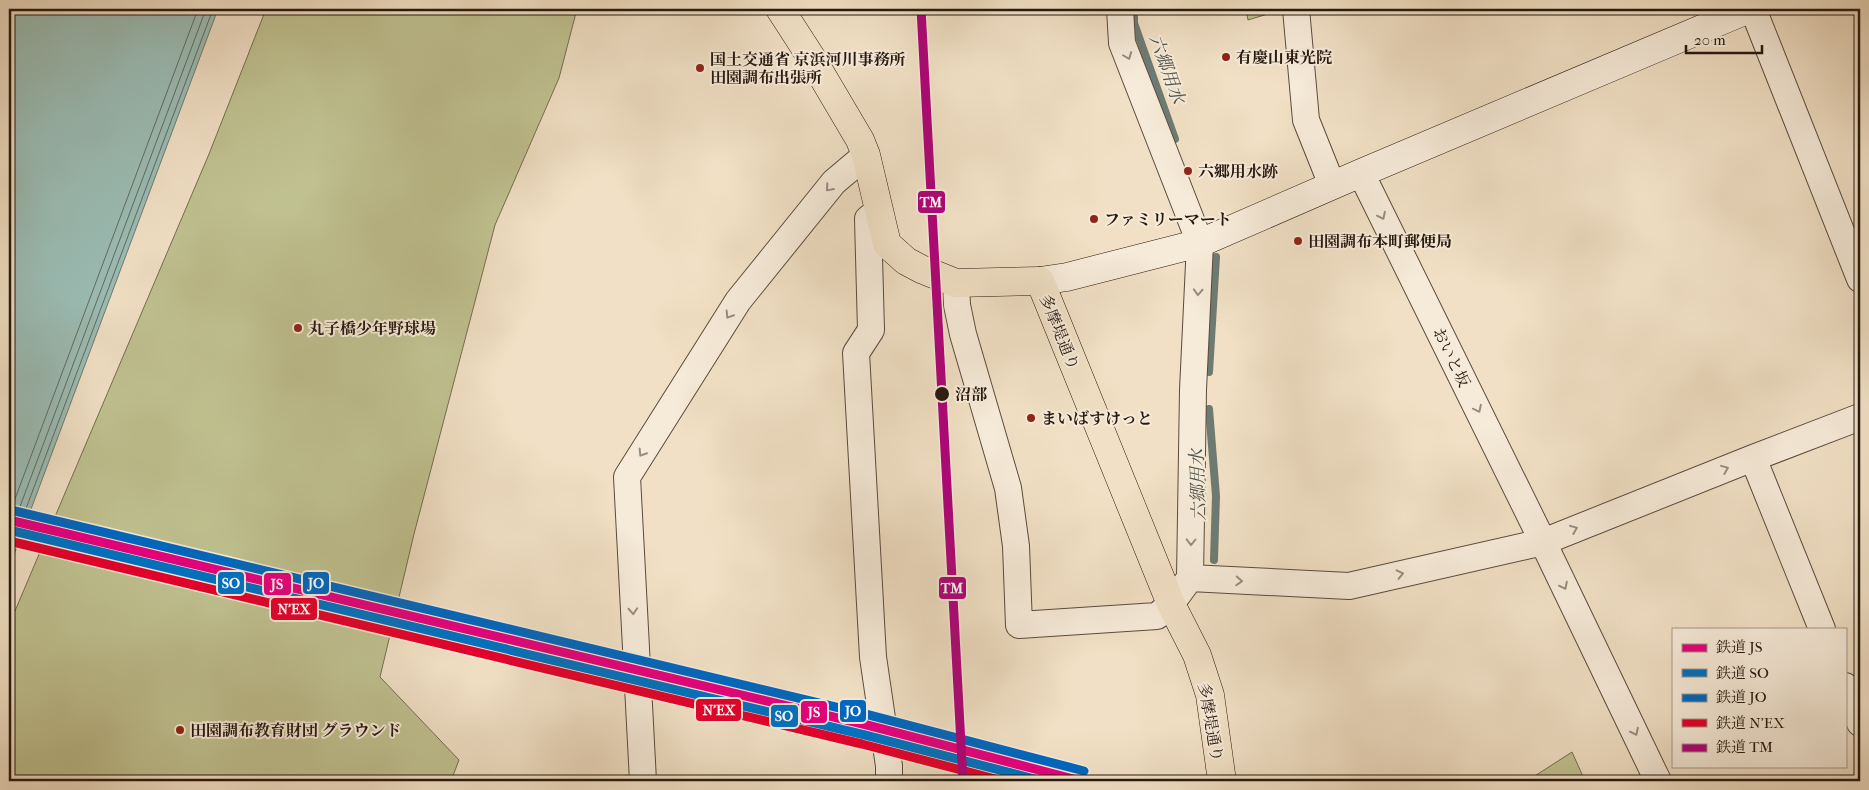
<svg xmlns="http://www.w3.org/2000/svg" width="1869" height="790" viewBox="0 0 1869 790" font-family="'IM FELL French Canon','Noto Serif JP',serif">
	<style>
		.green { fill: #c0c190; stroke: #746d50 }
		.water { fill: #9bbdb5; stroke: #6d7b73 }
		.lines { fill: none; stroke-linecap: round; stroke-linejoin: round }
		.shore { stroke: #616b62; stroke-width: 1 }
		.stream { stroke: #6d7b73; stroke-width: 8 }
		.street-casing { stroke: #5a4b3d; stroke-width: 28 }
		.secondary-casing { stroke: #271910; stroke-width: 29 }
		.primary-casing { stroke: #271910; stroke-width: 29 }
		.street { stroke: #f6ebd9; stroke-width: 26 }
		.secondary { stroke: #f6ebd9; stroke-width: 28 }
		.primary { stroke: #f1e0c5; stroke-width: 28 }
		.rail-1-casing { stroke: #f6ebd9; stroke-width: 12 }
		.rail-2-casing { stroke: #f6ebd9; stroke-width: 12 }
		.rail-3-casing { stroke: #f6ebd9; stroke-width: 12 }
		.rail-4-casing { stroke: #f6ebd9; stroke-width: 12 }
		.rail-5-casing { stroke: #f6ebd9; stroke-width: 12 }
		.rail-1 { stroke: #e5007d; stroke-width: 9 }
		.rail-2 { stroke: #0071c1; stroke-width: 9 }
		.rail-3 { stroke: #0067c0; stroke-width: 9 }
		.rail-4 { stroke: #e4002b; stroke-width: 9 }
		.rail-5 { stroke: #ae0378; stroke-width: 9 }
		.oneway { stroke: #998c7f }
		.poi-dot { fill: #8f2418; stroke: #f6ebd9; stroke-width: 2 }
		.stop-dot { fill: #271910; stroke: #f6ebd9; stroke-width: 2 }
		.labels { text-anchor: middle; stroke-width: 4; stroke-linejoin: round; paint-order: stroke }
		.poi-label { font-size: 16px; font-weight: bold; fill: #271910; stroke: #f6ebd9; text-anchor: start }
		.street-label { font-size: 16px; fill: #271910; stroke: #f6ebd9 }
		.stop-label { font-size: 16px; font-weight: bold; fill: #271910; stroke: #f6ebd9; text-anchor: start }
		.water-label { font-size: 18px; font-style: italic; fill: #50524a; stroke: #f6ebd9 }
		.line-badge { stroke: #f6ebd9; stroke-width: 2 }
		.badge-label { font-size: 14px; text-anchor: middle; font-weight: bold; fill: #fff }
	</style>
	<rect width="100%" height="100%" fill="#f1e0c5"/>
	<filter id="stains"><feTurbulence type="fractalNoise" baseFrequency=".004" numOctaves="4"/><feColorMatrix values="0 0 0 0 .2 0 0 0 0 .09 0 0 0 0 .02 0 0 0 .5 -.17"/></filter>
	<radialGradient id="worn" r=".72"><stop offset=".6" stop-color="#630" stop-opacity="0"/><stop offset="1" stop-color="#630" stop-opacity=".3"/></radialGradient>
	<path class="green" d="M266,9H577L559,78L495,225L414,534L380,677L459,760L451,781H9V625L209,154Z
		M1230,9H1284L1248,20L1246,10L1232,13Z
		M1572,752L1585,781H1527Z"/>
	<path class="water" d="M9,9H218L9,568Z"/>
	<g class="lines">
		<path class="shore" d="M9,515L198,9
			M9,536L206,9
			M9,554L213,9"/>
		<path class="stream" d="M1134,9V23L1175,139
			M1209,372L1216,257
			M1209,409L1216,496L1214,560"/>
		<defs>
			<path id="street" d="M1296,9L1306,120L1332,185
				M1753,9L1860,279
				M1361,173L1543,542L1658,781
				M878,211L868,219L871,330L856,353L873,657L889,766V781
				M956,283L957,305L963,334L1008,488L1016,546L1019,625L1157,616L1171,604L1190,578L1193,390L1200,243L1122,43L1120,9
				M1753,458L1822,629
				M1190,578L1349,586L1543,542L1753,458L1860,417
				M1845,686L1860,723
				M643,781L627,477L738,301L834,182L866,155"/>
			<path id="secondary" d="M1040,281L1067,277L1200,243L1361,173L1749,9"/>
			<path id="primary" d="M780,9L811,57L860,140L866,155L887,244L906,261L921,269L956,283L1040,281L1171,604L1197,655L1210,695L1222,781"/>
		</defs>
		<use href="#street" class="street-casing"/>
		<use href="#secondary" class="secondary-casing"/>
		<use href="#primary" class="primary-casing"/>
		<use href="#street" class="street"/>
		<use href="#secondary" class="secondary"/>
		<use href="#primary" class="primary"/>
		<defs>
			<path id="rail-1" d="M9,520L867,725L1081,781"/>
			<path id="rail-2" d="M9,530L865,735L1042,781"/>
			<path id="rail-3" d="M11,510L869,715L1084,771"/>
			<path id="rail-4" d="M9,541L862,744L1003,781"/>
			<path id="rail-5" d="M921,9L963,781"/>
		</defs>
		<use href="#rail-1" class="rail-1-casing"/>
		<use href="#rail-2" class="rail-2-casing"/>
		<use href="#rail-3" class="rail-3-casing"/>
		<use href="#rail-4" class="rail-4-casing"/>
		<use href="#rail-5" class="rail-5-casing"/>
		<use href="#rail-1" class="rail-1"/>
		<use href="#rail-2" class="rail-2"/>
		<use href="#rail-3" class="rail-3"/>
		<use href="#rail-4" class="rail-4"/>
		<use href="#rail-5" class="rail-5"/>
	</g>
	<defs><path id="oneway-chevron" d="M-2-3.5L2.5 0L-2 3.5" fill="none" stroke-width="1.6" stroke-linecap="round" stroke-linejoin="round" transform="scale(1.25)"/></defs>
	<g class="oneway">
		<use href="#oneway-chevron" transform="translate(1128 56) rotate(69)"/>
		<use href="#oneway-chevron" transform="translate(829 188) rotate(131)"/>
		<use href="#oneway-chevron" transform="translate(1382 216) rotate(64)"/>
		<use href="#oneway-chevron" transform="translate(1198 292) rotate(93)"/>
		<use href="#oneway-chevron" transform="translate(729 315) rotate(122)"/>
		<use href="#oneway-chevron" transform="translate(1478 409) rotate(64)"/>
		<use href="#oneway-chevron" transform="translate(642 453) rotate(122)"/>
		<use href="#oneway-chevron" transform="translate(1725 469) rotate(-22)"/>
		<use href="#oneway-chevron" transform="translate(1574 529) rotate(-22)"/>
		<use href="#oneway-chevron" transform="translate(1191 542) rotate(91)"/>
		<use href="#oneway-chevron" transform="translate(1400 574) rotate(-13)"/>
		<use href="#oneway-chevron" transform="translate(1239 581) rotate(3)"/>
		<use href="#oneway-chevron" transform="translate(1564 586) rotate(64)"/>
		<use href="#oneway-chevron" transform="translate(633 611) rotate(87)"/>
		<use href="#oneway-chevron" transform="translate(1635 732) rotate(64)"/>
	</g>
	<g class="poi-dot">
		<circle cx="1226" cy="57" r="5"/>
		<circle cx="700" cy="68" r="5"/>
		<circle cx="1188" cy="171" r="5"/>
		<circle cx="1094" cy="219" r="5"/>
		<circle cx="1298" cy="241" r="5"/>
		<circle cx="298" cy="328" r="5"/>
		<circle cx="1031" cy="418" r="5"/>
		<circle cx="180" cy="730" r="5"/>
	</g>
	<circle class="stop-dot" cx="942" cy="394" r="8"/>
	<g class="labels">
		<g class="poi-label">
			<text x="1236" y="63">有慶山東光院</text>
			<text x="710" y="65">国土交通省 京浜河川事務所<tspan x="710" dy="18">田園調布出張所</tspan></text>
			<text x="1198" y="177">六郷用水跡</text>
			<text x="1104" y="225">ファミリーマート</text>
			<text x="1308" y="247">田園調布本町郵便局</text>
			<text x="308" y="334">丸子橋少年野球場</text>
			<text x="1041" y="424">まいばすけっと</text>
			<text x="190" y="736">田園調布教育財団 グラウンド</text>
		</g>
		<g class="street-label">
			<text transform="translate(1060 332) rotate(68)" y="6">多摩堤通り</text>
			<text transform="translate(1452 357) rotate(64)" y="6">おいと坂</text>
			<text transform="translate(1211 722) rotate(80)" y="6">多摩堤通り</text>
		</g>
		<g class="stop-label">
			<text x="955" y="400">沼部</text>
		</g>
		<g class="water-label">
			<text transform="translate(1167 69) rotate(70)" y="6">六郷用水</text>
			<text transform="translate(1198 485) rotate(-92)" y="6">六郷用水</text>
		</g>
	</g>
	<g class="line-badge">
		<rect x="917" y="190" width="29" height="24" rx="5" fill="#ae0378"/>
		<rect x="302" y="571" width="28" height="24" rx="5" fill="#0067c0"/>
		<rect x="217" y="571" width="28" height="24" rx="5" fill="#0071c1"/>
		<rect x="263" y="572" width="29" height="24" rx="5" fill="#e5007d"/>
		<rect x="938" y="576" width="29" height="24" rx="5" fill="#ae0378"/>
		<rect x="270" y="597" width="48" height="24" rx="5" fill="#e4002b"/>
		<rect x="695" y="698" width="47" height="24" rx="5" fill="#e4002b"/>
		<rect x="839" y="699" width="28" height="24" rx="5" fill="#0067c0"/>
		<rect x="800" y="700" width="28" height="24" rx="5" fill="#e5007d"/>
		<rect x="770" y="704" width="29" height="24" rx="5" fill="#0071c1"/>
	</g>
	<g class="badge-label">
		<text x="931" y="207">TM</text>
		<text x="316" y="588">JO</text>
		<text x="231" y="588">SO</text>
		<text x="277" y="589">JS</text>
		<text x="952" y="593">TM</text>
		<text x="294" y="614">N'EX</text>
		<text x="719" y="715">N'EX</text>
		<text x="853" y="716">JO</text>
		<text x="814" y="717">JS</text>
		<text x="784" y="721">SO</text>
	</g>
	<rect width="1869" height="790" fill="none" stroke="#f1e0c5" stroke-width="30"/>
	<rect x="10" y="10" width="1849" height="770" fill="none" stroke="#271910" stroke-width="2.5"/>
	<rect x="15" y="15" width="1839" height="760" fill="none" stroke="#271910"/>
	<rect x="1672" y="628" width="175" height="140" fill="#f6ebd9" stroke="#a39789"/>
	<rect x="1682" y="644" width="25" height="8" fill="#e5007d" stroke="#a39789"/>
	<text x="1716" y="652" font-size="15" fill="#271910">鉄道 JS</text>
	<rect x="1682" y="669" width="25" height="8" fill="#0071c1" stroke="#a39789"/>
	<text x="1716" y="678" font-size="15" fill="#271910">鉄道 SO</text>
	<rect x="1682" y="694" width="25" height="8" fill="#0067c0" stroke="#a39789"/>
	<text x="1716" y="702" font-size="15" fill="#271910">鉄道 JO</text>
	<rect x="1682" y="719" width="25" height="8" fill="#e4002b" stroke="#a39789"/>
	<text x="1716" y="728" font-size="15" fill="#271910">鉄道 N'EX</text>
	<rect x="1682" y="744" width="25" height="8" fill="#ae0378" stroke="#a39789"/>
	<text x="1716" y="752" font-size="15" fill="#271910">鉄道 TM</text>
	<path d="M1686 45v8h76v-8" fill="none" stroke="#271910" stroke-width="2.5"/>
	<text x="1694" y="45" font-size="15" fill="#271910" stroke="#f6ebd9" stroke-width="4" paint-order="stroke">20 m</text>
	<rect width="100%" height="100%" filter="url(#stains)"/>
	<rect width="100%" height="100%" fill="url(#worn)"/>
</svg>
